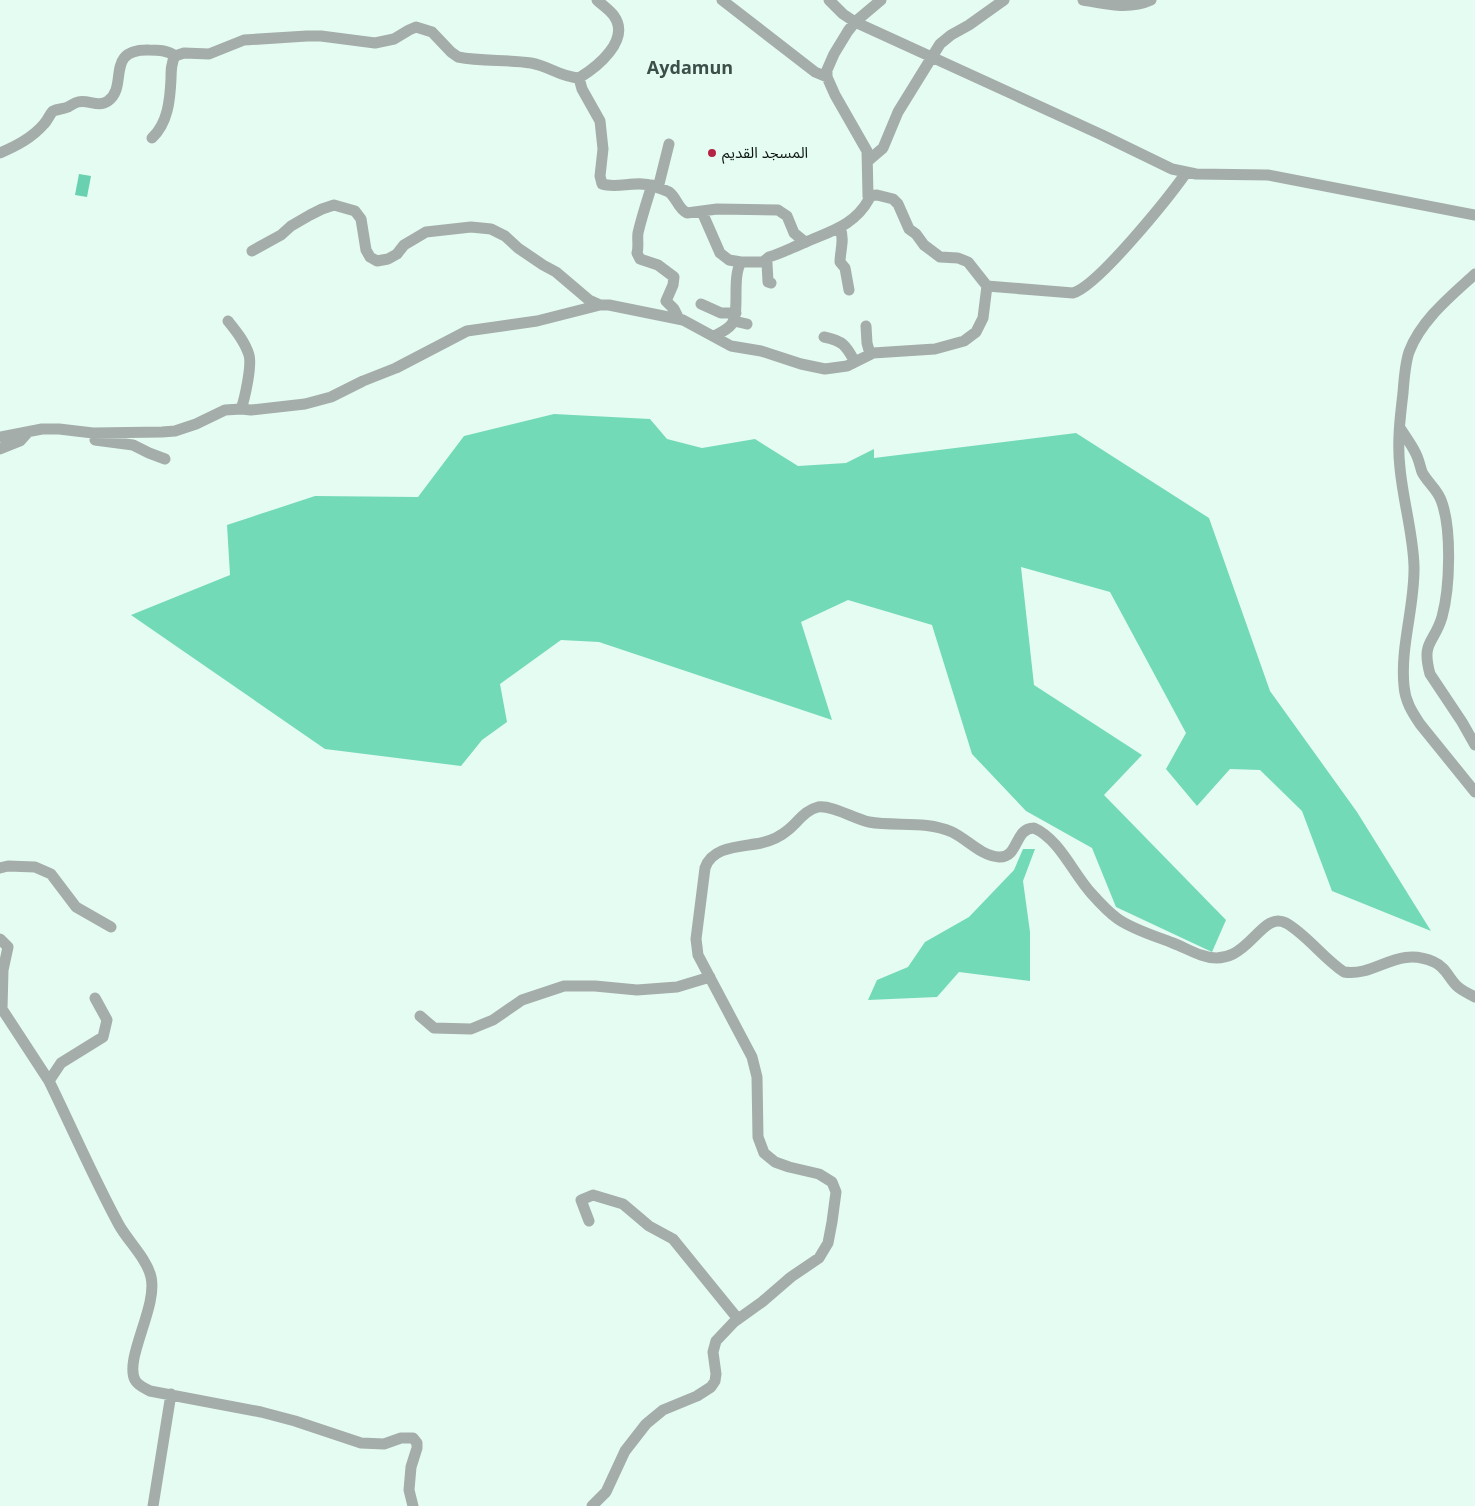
<svg xmlns="http://www.w3.org/2000/svg" width="1475" height="1506" viewBox="0 0 1475 1506" font-family="Georgia,'Noto Sans Arabic',serif">
	<style>
		.forest { fill: #73dab8 }
		.water { fill: #69d1af }
		.lines { fill: none; stroke-linecap: round; stroke-linejoin: round }
		.minor { stroke: #a4ada9; stroke-width: 11 }
		.poi-dot { fill: #b52345; stroke: #e5fcf3; stroke-width: 2 }
		.labels { text-anchor: middle; stroke-width: 4.5; stroke-linejoin: round; paint-order: stroke }
		.poi-label { font-size: 15px; fill: #0f1714; stroke: #e5fcf3; text-anchor: start }
		.quarter-label { font-size: 18px; font-weight: bold; fill: #3c4f48; stroke: #e5fcf3 }
	</style>
	<rect width="100%" height="100%" fill="#e5fcf3"/>
	<path class="forest" d="M554,414L650,419L667,439L702,448L755,439L798,466L846,463L874,449V458L1076,433L1209,518L1270,691L1357,812L1431,931L1332,891L1302,811L1260,770L1230,769L1197,806L1166,769L1186,733L1110,592L1021,567L1034,685L1142,755L1104,795L1226,920L1212,952L1116,907L1092,848L1026,811L972,754L932,625L848,600L801,622L832,720L599,642L561,640L500,684L507,722L482,740L461,766L325,749L131,615L230,575L227,525L315,496L418,497L464,436Z
		M1023,849H1035L1023,881L1030,932V981L959,972L937,997L868,1000L877,980L908,967L925,942L969,917L1014,870Z"/>
	<path class="water" d="M79,174L91,176L87,197L75,195Z"/>
	<g class="lines">
		<path class="minor" d="M597,0C602,5 610,10 614,16C631,40 597,67 579,78L582,89L600,121L603,149L600,176L602,184C617,189 636,180 654,186C659,188 665,190 669,192C677,198 678,209 687,213L717,209L778,210L787,216L794,233L805,242
			M722,0L815,72L827,77
			M829,0L843,14L855,22L1102,135L1172,169L1196,174L1268,175L1475,215
			M881,0L855,22L848,31L834,54L827,70V77L835,95L867,151L868,196L877,195L893,199L898,204L909,229L916,234L924,245L940,257L958,258L968,262L987,286L1073,293C1098,286 1169,197 1186,173
			M1083,0C1105,4 1129,10 1151,0
			M152,138C168,123 170,100 171,79C171,71 171,63 175,56L184,53L209,54L244,40L307,36H321L375,43L394,39L409,30L416,27L432,32L451,52L458,57C482,62 507,59 531,63C549,66 560,77 579,78
			M0,153C16,146 32,138 44,124C48,120 49,115 53,111C58,109 63,109 68,107C72,105 74,103 78,102C88,99 98,108 108,101C129,86 104,49 149,50C158,50 167,50 175,56
			M869,160L883,148L898,112L940,44L951,35L969,25L1004,0
			M652,185C647,201 642,216 638,233C637,240 639,246 637,253L640,259L658,265L674,277L673,285L666,301L674,309L679,319
			M658,188L669,144
			M702,212L720,253L729,260L741,262
			M840,228C845,239 840,251 840,262L845,268L849,290
			M252,251L281,235L291,226L310,215L322,209L334,205L355,211L361,219L366,250L370,257L377,261L388,259L397,254L404,245L426,232L471,227L491,229L505,236L518,248L543,265L556,272L589,300L600,305
			M763,262L767,263L768,282L771,283
			M1475,274C1451,296 1421,320 1409,352C1405,364 1404,379 1403,393C1400,418 1397,443 1400,468C1403,501 1413,533 1414,566C1415,606 1400,646 1404,686C1405,701 1412,712 1420,724L1475,792
			M701,304L721,313H736
			M228,321C236,331 245,342 249,355C252,365 245,398 241,409
			M734,321L747,324
			M866,326L867,343L870,354
			M714,336C720,333 727,330 731,325C741,314 731,279 741,262H763L769,257C782,253 793,247 806,242C831,231 855,225 869,199L868,196
			M824,337C844,341 846,346 855,362
			M1400,428C1405,436 1412,445 1416,454C1419,460 1420,466 1422,472C1427,482 1437,489 1441,500C1452,528 1450,588 1442,617C1434,644 1421,641 1430,674L1462,722L1475,745
			M0,437L42,429H59L93,433L162,432L175,431L196,424L225,410L241,409L251,410L305,404L331,397L363,381L396,368L467,331L537,321L600,305H609L683,320L731,346L761,351L801,364L825,369L847,366L873,353L935,349L964,341L976,332L983,318L987,286
			M95,440L133,445L149,453L165,459
			M0,449L20,441L28,432
			M0,868L8,866L35,867L51,874L76,907L111,927
			M0,939L8,947L3,970L2,1009L49,1081
			M95,998L107,1020L103,1037L61,1063L49,1081C72,1128 94,1179 119,1225C128,1241 147,1259 151,1277C158,1306 124,1359 135,1380C138,1386 145,1388 150,1391L261,1412L295,1421L361,1443L384,1444L401,1438H413L417,1443V1448L411,1467L409,1490L413,1506
			M420,1016L434,1028L471,1029L493,1020L522,1000L564,986H595L637,990L677,987L710,977
			M589,1221L581,1200L593,1195L623,1204L649,1226L673,1239L738,1319
			M153,1506L171,1394
			M592,1506L606,1492L625,1451L646,1424L663,1410L697,1396L711,1387L715,1381L716,1374L713,1352L716,1341L734,1322L762,1302L791,1277L819,1258L828,1243L832,1222L836,1192L832,1182L819,1174L789,1167L775,1162L764,1153L758,1137L757,1077L752,1057L698,955L696,939L705,868C712,846 741,847 761,843C770,841 781,836 788,830C798,822 805,810 818,807C833,805 854,819 869,822C896,827 925,820 952,832C967,839 981,856 999,857C1019,858 1014,828 1034,828C1059,839 1073,873 1091,893C1099,902 1108,912 1118,919C1134,930 1155,936 1173,943C1183,947 1192,952 1201,955C1248,972 1259,909 1286,923C1306,934 1324,959 1344,972C1376,977 1397,945 1434,962C1446,967 1449,979 1458,987C1463,991 1469,994 1475,997"/>
	</g>
	<circle class="poi-dot" cx="712" cy="153" r="5"/>
	<g class="labels">
		<g class="poi-label">
			<text x="722" y="158">المسجد القديم</text>
		</g>
		<g class="quarter-label">
			<text x="690" y="74">Aydamun</text>
		</g>
	</g>
</svg>
